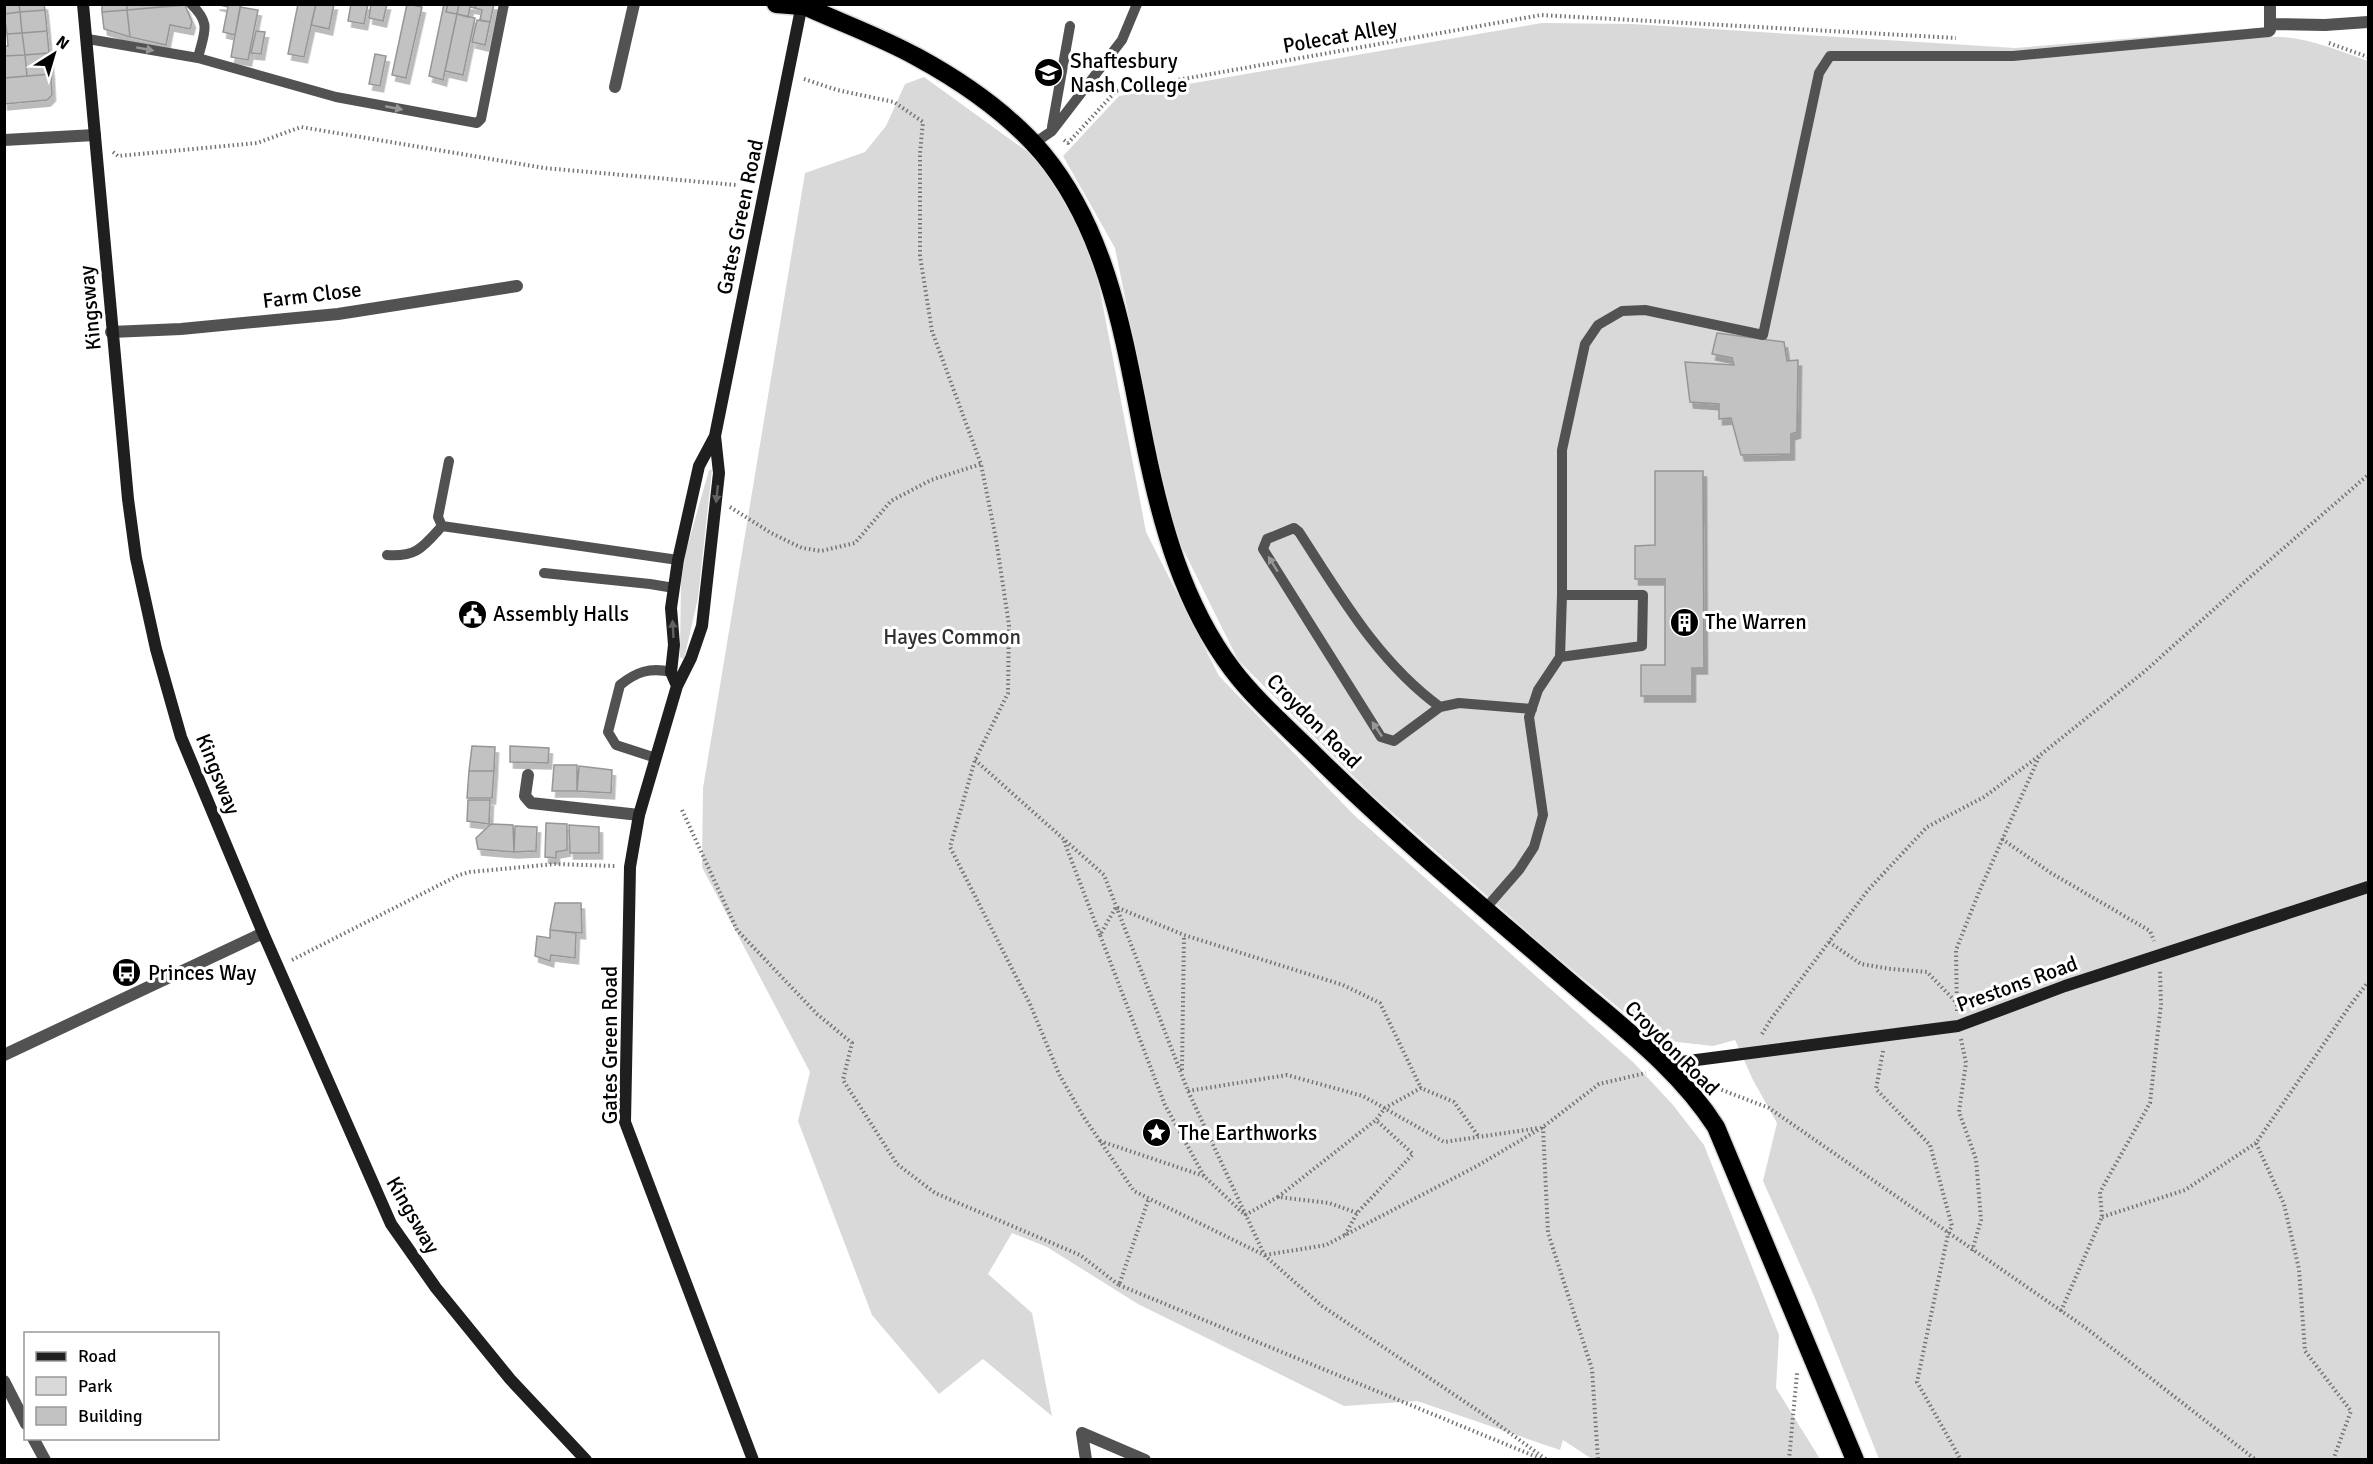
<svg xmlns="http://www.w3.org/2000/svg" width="2373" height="1464" viewBox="0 0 2373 1464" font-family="Signika,sans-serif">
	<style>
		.green { fill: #d9d9d9 }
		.building { fill: #c2c2c2; stroke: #969696; stroke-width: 1.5; filter: url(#shadow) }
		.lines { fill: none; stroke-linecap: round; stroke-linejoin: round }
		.highway-casing { stroke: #dbdbdb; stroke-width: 21 }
		.path { stroke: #747474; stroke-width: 4; stroke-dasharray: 1.5 3; stroke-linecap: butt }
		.lane { stroke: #525252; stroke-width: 10 }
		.street { stroke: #525252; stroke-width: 12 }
		.secondary { stroke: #1f1f1f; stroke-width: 12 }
		.highway { stroke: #000; stroke-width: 18 }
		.oneway { fill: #979797 }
		.oneway2 { fill: #626262 }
		.labels { text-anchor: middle; stroke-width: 6; stroke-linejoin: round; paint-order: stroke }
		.street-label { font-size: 21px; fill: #000; stroke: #fff }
		.poi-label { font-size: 21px; fill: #000; stroke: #fff; text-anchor: start }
		.park-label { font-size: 21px; fill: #303030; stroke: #fff }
	</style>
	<defs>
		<filter id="shadow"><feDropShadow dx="3.5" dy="6" stdDeviation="0" flood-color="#0004"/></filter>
	</defs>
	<rect width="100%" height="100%" fill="#fff"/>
	<path class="green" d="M1542,23L1632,24L2015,48L2256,28V38C2296,32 2331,48 2368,61V1459H1879L1814,1296L1763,1181L1777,1123L1753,1080L1735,1040L1713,1046L1677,1042L1649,1033L1546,948L1371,794L1238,660L1171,525L1115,248L1063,156L1119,96Z
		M924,77L1050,168L1094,259L1146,532L1219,676L1354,815L1634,1063L1673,1105L1704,1145L1779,1335L1776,1388L1820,1459H1592L1563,1440L1560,1450L1417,1401L1344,1406L1138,1304L1047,1247L1012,1233L988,1274L1032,1313L1052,1416L983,1359L939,1394L872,1315L798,1121L810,1072L702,867L703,788L805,173L865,152L886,126L905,84Z
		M709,470H712L698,598L684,659L680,657L681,581L686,551Z"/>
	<path class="building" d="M4,4H19L20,12L4,14Z
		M19,4H44L45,10L20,12Z
		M102,4H127V10L102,12Z
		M127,4H171V6L127,10Z
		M216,4H241L235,35L223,32L228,7Z
		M298,4H316L304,57L288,54Z
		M316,4H334L329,29L311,25Z
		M351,4H368L364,24L348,21Z
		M371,4H387L383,21L369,18Z
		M407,4L422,7L406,78L392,75Z
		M444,4H448L446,12L457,14L443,80L429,76Z
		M448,4H459L457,14L446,12Z
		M459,4H476L475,8L470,7L468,17L457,14Z
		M476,4H494L490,22L480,20L482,10L475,8Z
		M185,5L192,22L190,29L170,25L166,45L130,37L127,10Z
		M240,7L258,10L248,60L231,57Z
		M45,10L47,31L22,33L20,12Z
		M127,10L130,37L104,29L102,12Z
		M20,12L22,33L7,34L4,14Z
		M457,14L475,18L463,75L445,71Z
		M477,20L490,22L485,45L472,42Z
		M47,31L49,53L25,55L22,33Z
		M256,31L265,32L261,54L251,53Z
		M22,33L25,55L4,56V46H8L7,34Z
		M49,53L51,74L27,76L25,55Z
		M375,54L386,56L380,86L369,84Z
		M25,55L27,76L4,78V56Z
		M51,74L52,95L47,100L4,104V78Z
		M1717,333L1784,342L1787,361L1798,360L1797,432L1791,434V454L1741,455L1731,418L1719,419V404L1690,402L1685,362L1734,365L1732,358L1712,354Z
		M1655,471H1703L1704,668H1692V696H1641V665H1665V579H1635V546L1655,545Z
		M472,746L495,747L494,771H469Z
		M510,746L549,748L548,763L510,762Z
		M554,765H577V791H552Z
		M579,766L612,770L611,793L577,791Z
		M469,771H494L492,798H467Z
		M468,800H490L489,824L467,821Z
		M546,823L567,824V850L556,852V858L545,857Z
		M491,824L513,825L514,852L478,849L476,838Z
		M569,825L599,827V853H570Z
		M515,826L537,827L536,851L514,852Z
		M555,903H581L582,933L550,930Z
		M550,930L576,933L575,958L551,955L550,961L535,956L537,936L550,938Z"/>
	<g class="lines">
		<defs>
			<path id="highway" d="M776,4L802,6
				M800,4C839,22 879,36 917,57C963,82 1009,114 1043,154C1110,235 1125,345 1145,444C1161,523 1183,604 1232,669C1256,701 1288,728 1316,756C1397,836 1485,909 1571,983C1622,1027 1679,1069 1716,1127L1855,1460"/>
		</defs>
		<use href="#highway" class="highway-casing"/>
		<path class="path" d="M2329,43L2368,57
			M804,79L837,90L894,102L923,122L920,153V256L932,331L981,464L996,539L1009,625L1008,693L975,760L950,847L1030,1004L1059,1074L1083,1116L1134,1191L1264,1255L1322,1306L1492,1420L1547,1460
			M1064,140L1068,143L1116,91L1541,15L1956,38
			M113,152L118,156L257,143L301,127L544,168L736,185
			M730,507L771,533L802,548L821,551L855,543L891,501L931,480L981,464
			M975,760L1104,875L1188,1091L1264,1254
			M682,810L737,930L817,1014L852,1043L843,1080L897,1164L935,1193L1080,1255L1119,1285L1149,1198
			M2002,839L2051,873L2150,931L2154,941
			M1064,841L1100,935
			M1829,942L1861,964L1891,969L1927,972L1957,1003
			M292,960L459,875L470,872L555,864L615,866
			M1957,1011L1956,950L1979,892L2039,757
			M1762,1034L1771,1019L1868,890L1927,827L1984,797L2039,756L2144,672L2249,578L2368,475
			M1961,1039L1966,1063L1959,1112L1976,1159L1981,1220L1972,1251
			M1883,1051L1876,1089L1930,1145L1952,1226L1948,1234L1917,1382L1961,1460
			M1182,1070L1184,935
			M1709,1085L1769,1108L2086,1328L2256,1460
			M1188,1091L1287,1075L1363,1096L1444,1142L1539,1128
			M1543,1127L1548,1233L1592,1369L1598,1460
			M1100,1141L1204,1176L1245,1215L1278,1197L1329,1203L1357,1213
			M1204,1176L1165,1105L1100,935L1116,907L1184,935L1343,985L1380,1003L1421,1088
			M1278,1197L1376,1120
			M2102,1217L2185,1190L2256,1143
			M1345,1235L1357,1213L1413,1154L1376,1120L1385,1108L1421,1088L1454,1102L1479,1137
			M1265,1255L1326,1245L1477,1166L1543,1127L1599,1084L1646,1073
			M1119,1285L1544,1460
			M2061,1311L2102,1217L2100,1192L2150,1103L2161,1004L2160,971
			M1789,1460L1797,1373
			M2333,1460L2351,1411L2305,1351L2299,1269L2284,1204L2256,1143L2349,1007L2368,982"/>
		<path class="lane" d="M191,4C212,24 204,32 198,58
			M88,39L198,58L336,97L477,123L481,119L504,4
			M1052,127L1070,26
			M1033,144L1052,131L1122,40L1137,4
			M449,461L438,517L442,526L678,560
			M387,555C417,557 423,547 442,526
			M544,573L650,584L674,588
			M1562,595V450L1585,344L1598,325L1622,311L1645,310L1763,335L1819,73L1830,56H2013L2269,32
			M1440,707C1378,662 1340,595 1299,532L1294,528L1267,539L1263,549L1381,737L1394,741L1440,707L1459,703L1532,709
			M656,758L616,745L608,732L620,685C636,672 650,667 671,672
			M1485,909L1519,870L1534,847L1543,815L1529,717L1538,690L1560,657L1642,646L1643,595H1562L1560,657"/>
		<path class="street" d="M2271,24L2325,25L2368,22
			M2270,30V4
			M615,87L634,4
			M4,140L95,135
			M111,332L181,329L338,314L517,286
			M528,775L525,796L531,803L639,815
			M4,1055L263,933
			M4,1381L26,1424
			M1082,1433L1145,1460
			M1082,1433L1086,1460
			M33,1438L45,1460"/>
		<path class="secondary" d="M83,4L128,499L136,558L156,649L181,737L263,933L391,1224L436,1288L510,1379L586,1460
			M677,686L671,672L674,645L671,608L678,560L699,466L715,436
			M1668,1069L1681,1062L1958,1026L2065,986L2368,887
			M753,1460L625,1122L630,867L639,815L677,686L691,658L702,626L719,473L715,436L802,4"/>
		<use href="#highway" class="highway"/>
	</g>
	<defs><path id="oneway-solid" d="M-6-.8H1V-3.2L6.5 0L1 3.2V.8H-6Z" transform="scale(1.5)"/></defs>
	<g class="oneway">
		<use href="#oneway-solid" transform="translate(145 49) rotate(10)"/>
		<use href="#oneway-solid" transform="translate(394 108) rotate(11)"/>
		<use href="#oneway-solid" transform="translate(1273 564) rotate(-122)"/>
		<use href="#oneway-solid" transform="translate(1377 729) rotate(-124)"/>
	</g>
	<g class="oneway2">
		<use href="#oneway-solid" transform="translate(717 494) rotate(96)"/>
		<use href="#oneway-solid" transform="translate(673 629) rotate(-93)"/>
	</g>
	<defs>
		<symbol id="university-disc" viewBox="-11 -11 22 22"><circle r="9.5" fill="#000" stroke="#fff"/><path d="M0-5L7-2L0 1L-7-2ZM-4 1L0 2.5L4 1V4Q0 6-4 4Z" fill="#fff"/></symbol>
		<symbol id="civic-disc" viewBox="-11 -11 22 22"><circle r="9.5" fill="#000" stroke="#fff"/><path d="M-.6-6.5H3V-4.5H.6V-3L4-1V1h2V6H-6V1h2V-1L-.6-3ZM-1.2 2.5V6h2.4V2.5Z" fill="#fff"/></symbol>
		<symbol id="building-disc" viewBox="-11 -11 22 22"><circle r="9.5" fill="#000" stroke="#fff"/><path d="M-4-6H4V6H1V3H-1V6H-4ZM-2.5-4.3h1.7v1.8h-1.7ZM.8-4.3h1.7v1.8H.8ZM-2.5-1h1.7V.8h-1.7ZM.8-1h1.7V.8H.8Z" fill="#fff"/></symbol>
		<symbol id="bus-disc" viewBox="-11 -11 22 22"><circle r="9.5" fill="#000" stroke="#fff"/><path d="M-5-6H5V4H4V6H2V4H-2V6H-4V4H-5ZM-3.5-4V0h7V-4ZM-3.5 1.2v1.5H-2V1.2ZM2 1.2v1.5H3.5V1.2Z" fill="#fff"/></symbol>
		<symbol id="sight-disc" viewBox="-11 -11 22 22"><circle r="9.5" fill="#000" stroke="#fff"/><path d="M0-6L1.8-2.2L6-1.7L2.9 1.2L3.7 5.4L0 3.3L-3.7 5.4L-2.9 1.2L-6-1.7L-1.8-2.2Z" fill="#fff"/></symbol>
	</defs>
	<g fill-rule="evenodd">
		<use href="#university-disc" x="1032" y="56" width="33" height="33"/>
		<use href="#civic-disc" x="456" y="598" width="33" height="33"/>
		<use href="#building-disc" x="1668" y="606" width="33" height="33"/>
		<use href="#bus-disc" x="110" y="956" width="33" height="33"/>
		<use href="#sight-disc" x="1140" y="1116" width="33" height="33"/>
	</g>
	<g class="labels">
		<g class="street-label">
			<text transform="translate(1340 36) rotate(-10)" y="7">Polecat Alley</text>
			<text transform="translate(740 217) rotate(-78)" y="7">Gates Green Road</text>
			<text transform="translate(312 295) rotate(-7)" y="7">Farm Close</text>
			<text transform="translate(90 308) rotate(-95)" y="7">Kingsway</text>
			<text transform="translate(1314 721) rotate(45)" y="7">Croydon Road</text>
			<text transform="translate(218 774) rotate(68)" y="7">Kingsway</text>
			<text transform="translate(2017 984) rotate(-20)" y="7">Prestons Road</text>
			<text transform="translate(610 1045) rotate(-90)" y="7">Gates Green Road</text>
			<text transform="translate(1672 1048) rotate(45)" y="7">Croydon Road</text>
			<text transform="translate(413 1215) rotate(60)" y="7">Kingsway</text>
		</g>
		<g class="poi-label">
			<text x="1070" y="68">Shaftesbury<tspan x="1070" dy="24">Nash College</tspan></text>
			<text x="493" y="621">Assembly Halls</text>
			<text x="1705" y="629">The Warren</text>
			<text x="148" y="980">Princes Way</text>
			<text x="1178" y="1140">The Earthworks</text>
		</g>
		<g class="park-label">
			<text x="952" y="644">Hayes Common</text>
		</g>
	</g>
	<rect width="2373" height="1464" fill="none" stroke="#000000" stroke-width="12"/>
	<rect x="24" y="1332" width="195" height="108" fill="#ffffff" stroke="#999999" stroke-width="1.5"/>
	<rect x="36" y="1352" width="30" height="9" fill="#1f1f1f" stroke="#999999" stroke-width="1.5"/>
	<text x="78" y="1362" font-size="18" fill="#000000">Road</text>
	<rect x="36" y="1377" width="30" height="18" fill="#d9d9d9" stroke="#999999" stroke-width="1.5"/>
	<text x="78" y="1392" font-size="18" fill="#000000">Park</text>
	<rect x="36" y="1407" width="30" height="18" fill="#c2c2c2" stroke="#999999" stroke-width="1.5"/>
	<text x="78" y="1422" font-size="18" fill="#000000">Building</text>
	<g transform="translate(54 54) rotate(37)" stroke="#ffffff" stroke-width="4.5" paint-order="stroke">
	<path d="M0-4.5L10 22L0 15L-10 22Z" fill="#000000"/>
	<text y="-9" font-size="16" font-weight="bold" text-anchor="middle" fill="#000000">N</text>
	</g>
</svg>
